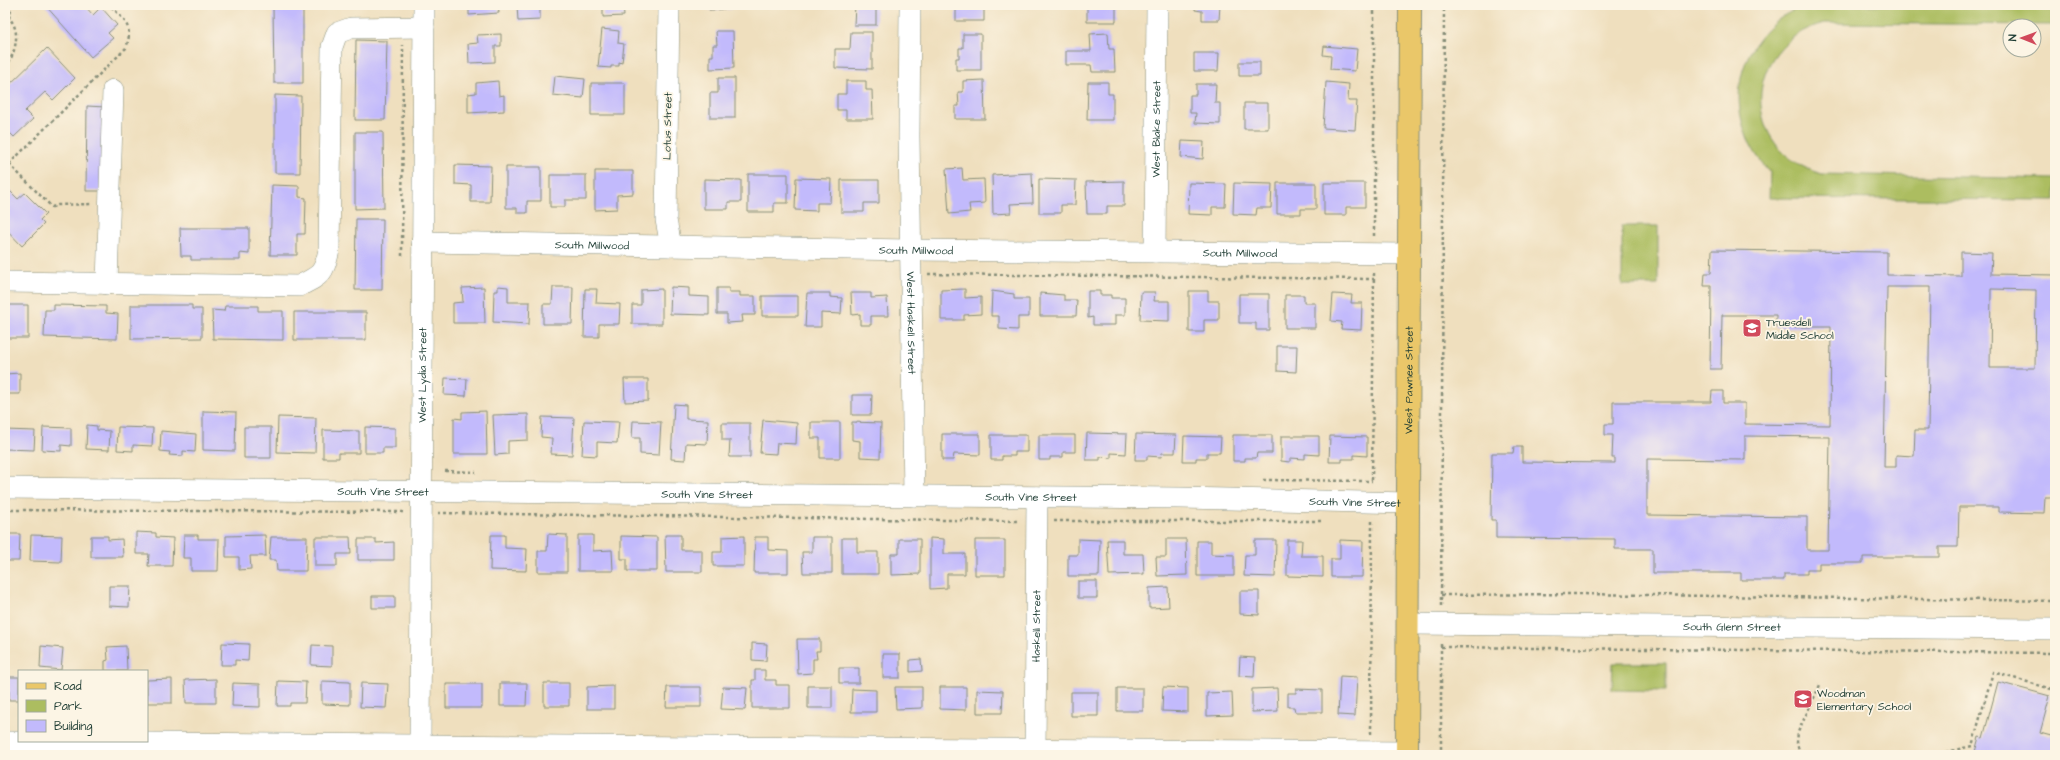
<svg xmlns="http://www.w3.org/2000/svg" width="2060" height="760" viewBox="0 0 2060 760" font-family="'Architects Daughter',sans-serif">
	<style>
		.green { fill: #acbd60; stroke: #667d4a }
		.building { fill: #c2bafc; fill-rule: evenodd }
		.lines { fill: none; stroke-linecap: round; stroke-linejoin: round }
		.minor-casing { stroke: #878e79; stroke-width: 22 }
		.major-casing { stroke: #878e79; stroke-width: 24 }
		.path { stroke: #878e79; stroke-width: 2.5; stroke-dasharray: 3 3; stroke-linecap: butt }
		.minor { stroke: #fff; stroke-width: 21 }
		.major { stroke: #eac769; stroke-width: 22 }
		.labels { text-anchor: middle; stroke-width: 3.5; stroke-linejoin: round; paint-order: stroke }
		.street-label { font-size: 11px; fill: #1f3d34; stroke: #fcf5e5 }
		.poi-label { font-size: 11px; fill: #1f3d34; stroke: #fcf5e5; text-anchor: start }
	</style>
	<rect width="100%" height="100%" fill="#fcf5e5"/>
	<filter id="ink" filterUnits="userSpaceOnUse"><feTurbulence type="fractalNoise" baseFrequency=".025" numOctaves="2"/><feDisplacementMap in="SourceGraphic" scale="8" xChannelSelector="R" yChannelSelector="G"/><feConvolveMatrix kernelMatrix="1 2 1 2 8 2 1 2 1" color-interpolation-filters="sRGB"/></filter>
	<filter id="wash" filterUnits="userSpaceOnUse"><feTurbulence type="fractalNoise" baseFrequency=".012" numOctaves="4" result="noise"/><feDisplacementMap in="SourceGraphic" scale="16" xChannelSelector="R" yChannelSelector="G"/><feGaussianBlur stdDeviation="0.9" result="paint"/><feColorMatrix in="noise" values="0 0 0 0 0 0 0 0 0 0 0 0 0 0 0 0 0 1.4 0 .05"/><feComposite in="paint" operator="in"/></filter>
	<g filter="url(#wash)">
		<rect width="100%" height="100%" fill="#efdfbe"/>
		<path class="green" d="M1809,5H2055V25L1824,23C1741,45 1739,151 1822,174L2055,179V200L1769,198L1770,172C1730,130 1727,65 1772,25C1782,16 1795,8 1809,5Z
			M1622,226H1658V285H1622Z
			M1613,663H1666V691L1612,690Z"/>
		<g id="blocks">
			<path class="building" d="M45,5H84L93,15L101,7L117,25L108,33L113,38L91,57Z
				M469,5H498L499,13L469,15Z
				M517,5H540V20L518,21Z
				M603,5H623L624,16L603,17Z
				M709,5H732V9L709,10Z
				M855,5H876V25H854Z
				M959,5H984V21H956V6Z
				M1087,5H1116V22H1087Z
				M1195,5H1220L1219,20H1202V11L1195,10Z
				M273,6H303V83H274Z
				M602,29L619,31L618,43L624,44L622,63L619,62V66H611V68L598,67Z
				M716,31H733L734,68L710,69V56H713V45H717Z
				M851,32H872V69L835,68V49H850Z
				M1108,33L1109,49H1114L1115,72H1092L1091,65H1066V51H1091L1090,34Z
				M501,34V46H495V62L469,63L468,44L478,43L477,35Z
				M963,34H981V70H956V58H959V48H963Z
				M356,40L387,41L385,120H355Z
				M1324,46L1357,49L1355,71L1330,69L1331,56L1323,55Z
				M47,48L75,78L53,100L45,92L25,111L33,119L14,137L7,130L5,132V89Z
				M1194,53H1219L1218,71H1194Z
				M1239,62H1260V76H1239Z
				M555,76L585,79L583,98L553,95Z
				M718,78H735V118H710V93H718Z
				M984,80L985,119H955V106H959L958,92H963V81Z
				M498,81L499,96L504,95V111L468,113V94L476,93V83Z
				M846,81H866V90H872L873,119H846V110H837V94H846Z
				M1088,82H1108V94H1113V120H1087Z
				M1326,82L1349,84L1348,101H1357L1355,130L1323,128Z
				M591,83H625V115H591Z
				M1196,84H1216L1215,103H1220V124L1195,123L1196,113H1190V95H1196Z
				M275,95L301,96L300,173H275Z
				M1244,103H1268V129H1244Z
				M87,106L105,107L103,191H86Z
				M355,132H383L384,208L355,209Z
				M1182,141L1204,142L1203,159L1181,157Z
				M455,165L491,166L490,202H471V185L455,184Z
				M506,167H541V201H527V213H517V208H506Z
				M962,168L963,180L984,179L985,203L969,204L970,212L949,214L946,169Z
				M595,171H633V194L617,195V209L595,210Z
				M1032,173L1033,203L1010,204L1011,213L993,214L992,175Z
				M748,174H788V203H774V212H748Z
				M550,175H586V200H565V207H550Z
				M796,178L831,179L830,203H817V211L795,210Z
				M704,179L741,180V202H728V209H704Z
				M1039,179L1076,180L1075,205H1061V213H1039Z
				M841,180H879V203H864V212H841Z
				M1124,181V206H1107V214H1087L1086,182Z
				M1189,183L1226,184L1225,207H1212V215L1188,214Z
				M1234,183L1272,184L1271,208H1257L1256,215L1233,214Z
				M1277,183H1316V209H1301V214H1277Z
				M1324,183H1365V207H1346V215H1324Z
				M272,185L299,186V197L306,198L305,234H297V255H270Z
				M5,186L18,199L25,193L46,214L40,220L44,224L22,246L5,228Z
				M356,219H383L382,290H355Z
				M180,228H249V254L240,253V260H191V256H181Z
				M1712,250L1887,252V275L1961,276V252L1992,253L1991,274L2055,275V497H2045L2044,513L1999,512V507H1959L1958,547H1939V557H1863V563H1819V570H1807V574H1784V580H1741V573H1653V549H1615V539L1496,538V520H1491L1492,453H1513L1514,447H1522V462L1615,463V458H1612L1613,435H1605V424H1613V402H1711L1712,391H1723V403H1745V424L1830,425L1831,327H1776V315H1722L1721,369H1710L1711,286H1704L1705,273H1711ZM1887,287H1930L1928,430H1915L1914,456L1896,455V467H1884ZM1991,289L2036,290L2035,368H1990ZM1745,436L1830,437L1828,550H1807V517L1647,515V459L1745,460Z
				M498,286L508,287V302H530L529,324L493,322L494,291H498Z
				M484,287L485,323H453V303L463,302L462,288Z
				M553,287H573L572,324H543V304H552Z
				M671,287L689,288V296L709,297V315L670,314Z
				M717,288H729V292H740V296H755V315H742L743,322L727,323V314H717Z
				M585,289H597L596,303L620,304L619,324H599V337H584Z
				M662,289V324H632V305H641V290Z
				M965,289V298L981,297V314L964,315V320H941V290Z
				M992,291L1014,294V299H1029V317H1018V330L999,329V316H991Z
				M1088,291H1100V295H1111V298H1125V315H1115V325H1093V317L1088,318Z
				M1189,291H1208V301H1219V320H1204V332H1189Z
				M1141,292H1155L1154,301H1169V321L1140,320Z
				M807,293H830V297L842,298L841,314L821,313V327H805Z
				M851,293H871V298L887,297L888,316H871V325H860V314L852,315Z
				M1040,293L1064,295V300H1077L1076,316H1040Z
				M1239,294H1269V330H1256V323H1239Z
				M1333,294L1352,295L1351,303H1362L1361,330L1341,329L1342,322L1331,321Z
				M1285,295H1304V303H1315V328H1285Z
				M762,296H798V316H762Z
				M5,305H28V338H5Z
				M54,305L106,306V313L118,314L117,339L44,337L45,310H54Z
				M131,305H192V309H202V338L131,339Z
				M225,306H258V311H283V340L213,339L212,310L224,311Z
				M294,312H366V340H294Z
				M1277,346H1297L1296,372L1277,371Z
				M20,373V394H5V374Z
				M445,378L467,379L466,396L444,395Z
				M624,379H648V401L625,402Z
				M852,395H872L871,415H852Z
				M674,404L686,405V419L708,420L707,444L686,443L685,460L671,459Z
				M203,411L236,412L235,451L203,450Z
				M486,411L487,454H454V418L462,419V412Z
				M528,414V440L508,441V454L495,455L493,415Z
				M278,417L316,418L315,453L277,452Z
				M542,417L574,418L572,455L551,454L552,438L541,437Z
				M763,420L797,423L796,444L777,443L776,454L760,453Z
				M584,421L619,422L617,443L597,442V456L582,455Z
				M633,421L661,422L659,455L640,454V438H632Z
				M811,422H840V458H820V438H811Z
				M852,422L881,423L880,458L860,457V441L852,440Z
				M722,423H750V457H729L730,440H722Z
				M87,425L97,426V430L110,431L109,450L86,449Z
				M43,427L71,428V446L61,445V451L42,450Z
				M118,427L153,428L152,446L133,445V451L117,450Z
				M244,427H271V458H244Z
				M365,427L395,428V448H383V453H365Z
				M5,430L35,431L34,450L5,449Z
				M323,430L359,431V453H339V458H323Z
				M161,431L196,434L195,452L183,451V456L169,455L170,452L160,451Z
				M1087,433L1127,434L1126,454L1111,453V458L1100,457V460H1086Z
				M942,434H980V455L954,454L953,460H942Z
				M1136,434L1176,435L1175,453H1162L1161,457L1147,456V460H1135Z
				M991,435H1027V452H1015V456H1002V460H991Z
				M1039,435H1075V452H1063V457H1050V460H1039Z
				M1233,435H1272V453H1257L1256,458H1245V461H1233Z
				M1184,436L1221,437L1220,453H1207V458H1196V461H1183Z
				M1281,436H1319V455L1305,454V459L1290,458V462L1281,461Z
				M1330,436L1367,437V456L1354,455V459H1342V462H1329Z
				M136,532L156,533V537L173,538L172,566H148L149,554H136Z
				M5,534H20L19,561H5Z
				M548,534L567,535V572H538V551H547Z
				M31,535L62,536L61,562L30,561Z
				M184,535H198V539H219L218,571H191V558H183Z
				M265,535L266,556H250L251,569L239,570V557H226V536Z
				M491,535H505V548L527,549L526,571L490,570Z
				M578,535H593V551L612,550L613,571H578Z
				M665,535H681V550H702V572H666Z
				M91,536H108V540L122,539L123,557H91Z
				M621,536L657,537V571H627V559H621Z
				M744,536V566H713V552H722V537Z
				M271,537H307L306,571H277L276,560H269Z
				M315,537H350L351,554H337V566H315Z
				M755,537H768V550L788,551V573H754Z
				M812,537H832V573H803L802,552H812Z
				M842,538H857V552H878V574H842Z
				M930,538L944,539V554H965V574H947V588L930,589Z
				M358,539H376V543L394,542V560H358Z
				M899,539H920V574L891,575V554H899Z
				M1078,539L1100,540L1099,576H1068V555H1078Z
				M1166,539H1186L1187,575L1157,576L1156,557H1166Z
				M975,540H1005V575H975Z
				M1107,540H1123V554H1143L1144,574L1109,575Z
				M1255,540H1276L1275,577L1244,576L1245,555H1255Z
				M1287,540H1302L1301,556H1323V577L1287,576Z
				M1340,540L1363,541L1362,577H1331V559H1340Z
				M1197,541H1211V554L1234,555V576H1197Z
				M1078,581H1097V598H1078Z
				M109,586H130L129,607L109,606Z
				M1168,587L1169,607L1149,608V588Z
				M1240,591H1259V615L1240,614Z
				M372,596H395V608H372Z
				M797,639H820V651H816L817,659H813V673L798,674Z
				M222,643L249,644L248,661L235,660V665H221Z
				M752,643L767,644L766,661L752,660Z
				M312,645L332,646V666L311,665Z
				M41,646L63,648L61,670L40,668Z
				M126,646L127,671H105V661L108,660L107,647Z
				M883,654H900V678H883Z
				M1240,657L1255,658L1254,677L1239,676Z
				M921,659L922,671L910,672V660Z
				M839,668H859V683H839Z
				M755,670H765V680H776V685H790V708H752V680H755Z
				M1340,676L1357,677L1355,716L1338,715Z
				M9,677H19V700H9Z
				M172,679V703H147V680Z
				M216,679V703H186L185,680Z
				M278,681L306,682L305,703H290V706H277Z
				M322,681L350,682V705L322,704Z
				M1998,682L2050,696L2040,733L2051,736L2052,734L2055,735V755H1978L1979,754L1975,752L1979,737L1983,738Z
				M233,683L260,684V707L232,706Z
				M361,683L388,684L386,708L360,707Z
				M500,683H527L526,706H500Z
				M544,683H569V706H544Z
				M446,684H482V708H446Z
				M614,686V709H587V687Z
				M808,686H832V708H808Z
				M667,687H701V707H666Z
				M723,687L747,688L745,710L721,709Z
				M895,687H922V708L896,709Z
				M940,687H966V710L940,709Z
				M1163,687L1188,688V712L1162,711Z
				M1117,688H1143V711H1117Z
				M1277,688L1278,711L1252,712V689Z
				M852,689L876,690V712H851Z
				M1296,689L1322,690V712H1295L1294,707H1288V693H1296Z
				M977,690L1003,691L1002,713H977Z
				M1071,692H1098V716H1071Z
				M1232,692L1233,715L1207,716V693Z"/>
		</g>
	</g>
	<g filter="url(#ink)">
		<use href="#blocks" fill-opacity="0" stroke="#878e79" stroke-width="1"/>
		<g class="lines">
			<defs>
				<g id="minor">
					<path d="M669,5L666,220L671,246"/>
					<path id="s1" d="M910,5L909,136L914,496"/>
					<path id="s2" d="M422,242L911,250L1410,254"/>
					<path id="s3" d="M1155,252L1157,5"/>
					<path d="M5,282L299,286C321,275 324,274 329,250L332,47L337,33L351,28L424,27"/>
					<path d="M107,284L113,90"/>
					<path id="s4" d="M5,488L1180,498L1409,503"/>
					<path id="s5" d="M1408,624L2055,629"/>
					<path d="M5,742L1407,752"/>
					<path id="s6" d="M420,745L424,5"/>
					<path id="s7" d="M1035,755L1037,497"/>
				</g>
				<g id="major">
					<path id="s8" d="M1407,755L1410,5"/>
				</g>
			</defs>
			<use href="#minor" class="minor-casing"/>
			<use href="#major" class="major-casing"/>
			<path class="path" d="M5,23L9,18L12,5
				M5,68C15,55 22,31 9,18
				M5,160L52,207L58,205L92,204
				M9,164L126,48C134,26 124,20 110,5
				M1374,236V5
				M402,256L403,45
				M928,274L1374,279
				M445,471L476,472
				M1263,480L1372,481
				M1372,480L1374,271
				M5,510L403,512
				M438,513L1019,521
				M1054,521H1323
				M1441,595L1579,594L2055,601
				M1441,606L1444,5
				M1441,647L2055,653
				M1371,734L1372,519
				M1441,755V641
				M1800,755L1797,743L1798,732L1820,685
				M1934,755L1972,746L1993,672L2055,690"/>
			<use href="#minor" class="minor"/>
			<use href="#major" class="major"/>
		</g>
	</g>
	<defs>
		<symbol id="school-square" viewBox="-11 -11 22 22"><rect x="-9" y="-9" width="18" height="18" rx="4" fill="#d1495b" stroke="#fcf5e5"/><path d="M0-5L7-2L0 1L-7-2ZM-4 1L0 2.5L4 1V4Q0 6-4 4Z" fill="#fff"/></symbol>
	</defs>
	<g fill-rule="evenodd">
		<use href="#school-square" x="1741" y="317" width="22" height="22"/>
		<use href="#school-square" x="1792" y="688" width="22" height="22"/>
	</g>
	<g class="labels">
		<g class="street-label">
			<text transform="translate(667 126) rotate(-89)" y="4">Lotus Street</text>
			<text dy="4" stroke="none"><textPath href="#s3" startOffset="123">West Blake Street</textPath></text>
			<text dy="4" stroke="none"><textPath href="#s2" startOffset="170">South Millwood</textPath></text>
			<text dy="4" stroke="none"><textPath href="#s2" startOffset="494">South Millwood</textPath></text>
			<text dy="4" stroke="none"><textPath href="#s2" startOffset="818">South Millwood</textPath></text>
			<text dy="4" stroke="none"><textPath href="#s1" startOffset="318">West Haskell Street</textPath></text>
			<text dy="4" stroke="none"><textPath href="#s6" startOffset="370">West Lydia Street</textPath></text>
			<text dy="4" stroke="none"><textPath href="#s8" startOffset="375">West Pawnee Street</textPath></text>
			<text dy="4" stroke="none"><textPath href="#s4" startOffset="378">South Vine Street</textPath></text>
			<text dy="4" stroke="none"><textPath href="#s4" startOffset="702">South Vine Street</textPath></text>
			<text dy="4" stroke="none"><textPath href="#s4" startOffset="1026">South Vine Street</textPath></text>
			<text dy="4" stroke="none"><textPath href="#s4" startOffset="1350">South Vine Street</textPath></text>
			<text dy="4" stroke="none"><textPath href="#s7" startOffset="129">Haskell Street</textPath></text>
			<text dy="4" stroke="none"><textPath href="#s5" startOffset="324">South Glenn Street</textPath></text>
		</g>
		<g class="poi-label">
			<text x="1766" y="326">Truesdell<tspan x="1766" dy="13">Middle School</tspan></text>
			<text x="1817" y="697">Woodman<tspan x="1817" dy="13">Elementary School</tspan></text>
		</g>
	</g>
	<rect width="2060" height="760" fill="none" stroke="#fcf5e5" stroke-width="20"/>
	<rect x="18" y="670" width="130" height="72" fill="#fcf5e5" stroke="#a4ab9e"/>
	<rect x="26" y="683" width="20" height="6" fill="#eac769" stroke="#a4ab9e"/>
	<text x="54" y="690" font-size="12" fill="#1f3d34">Road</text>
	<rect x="26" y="700" width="20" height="12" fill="#acbd60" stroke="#a4ab9e"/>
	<text x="54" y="710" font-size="12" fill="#1f3d34">Park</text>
	<rect x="26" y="720" width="20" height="12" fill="#c2bafc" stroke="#a4ab9e"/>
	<text x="54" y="730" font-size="12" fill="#1f3d34">Building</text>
	<g transform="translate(2022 38) rotate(271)"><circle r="19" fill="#fcf5e5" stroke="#a4ab9e"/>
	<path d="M0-3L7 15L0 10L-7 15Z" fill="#d1495b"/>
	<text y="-6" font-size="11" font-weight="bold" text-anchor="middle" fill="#1f3d34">N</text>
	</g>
</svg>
